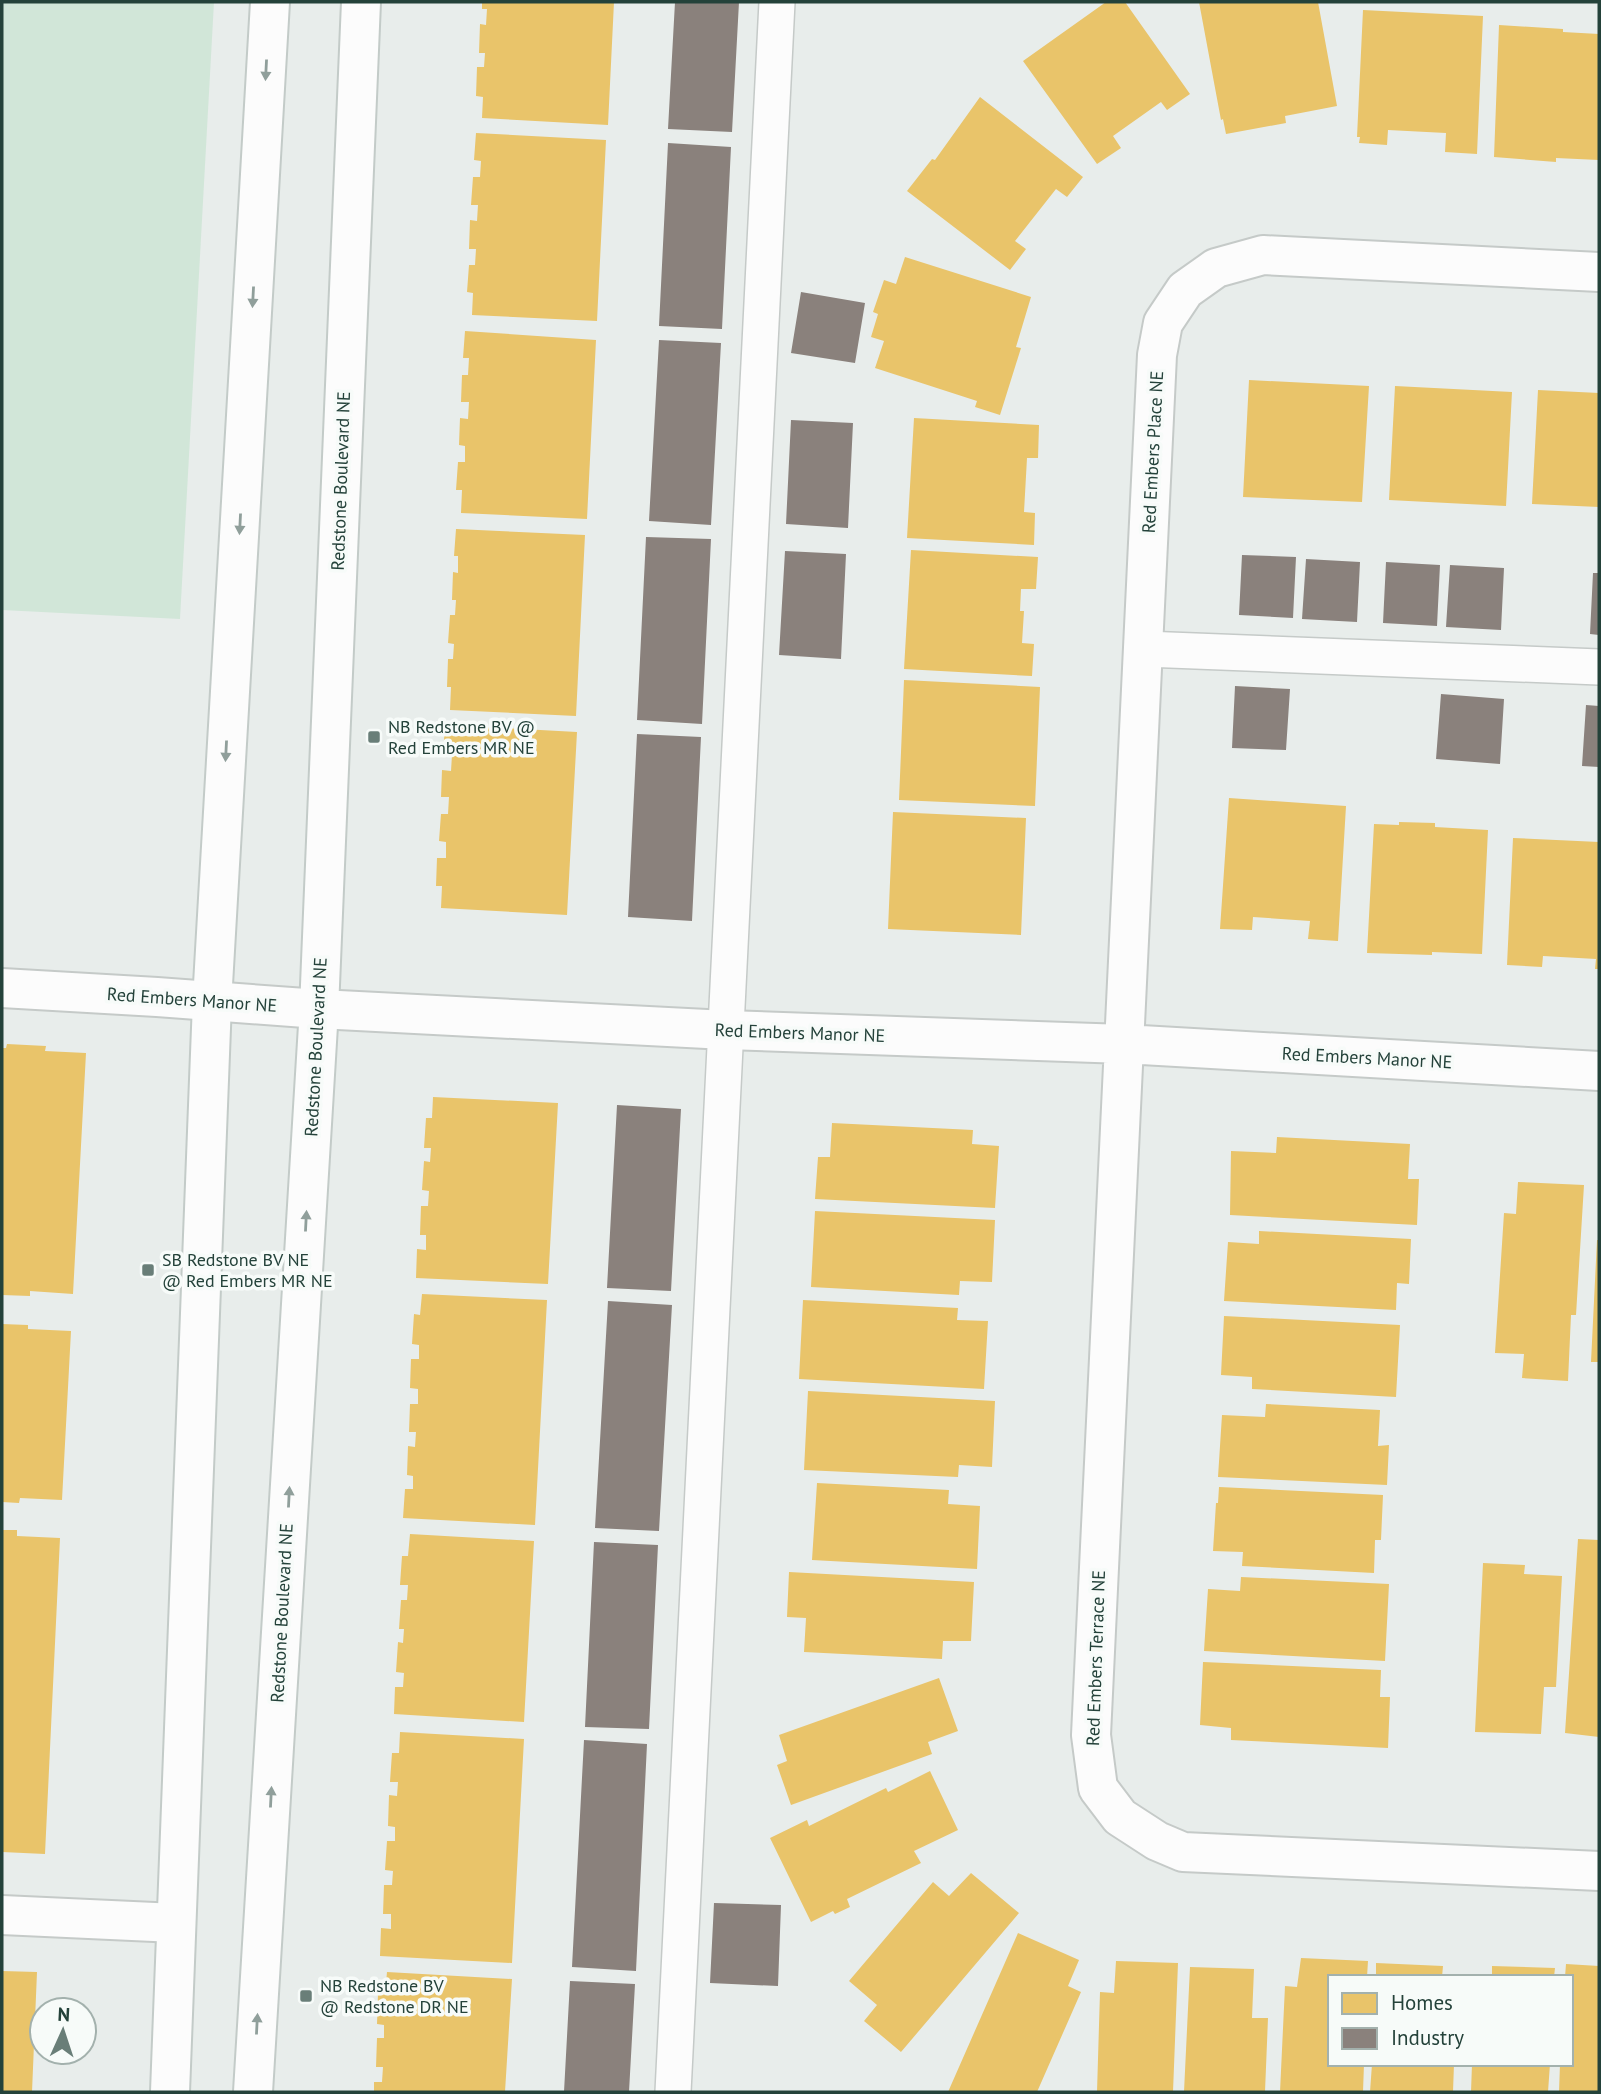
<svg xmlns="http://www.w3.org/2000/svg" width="1601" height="2094" viewBox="0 0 1601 2094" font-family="'PT Sans',sans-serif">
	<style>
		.green { fill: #d1e6d8 }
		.homes { fill: #e9c46a }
		.industry { fill: #8a817c }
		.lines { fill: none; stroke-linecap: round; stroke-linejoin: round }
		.lane-casing { stroke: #c5cac8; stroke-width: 38 }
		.street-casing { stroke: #c5cac8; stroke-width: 42 }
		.secondary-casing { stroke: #c3cbc8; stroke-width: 42 }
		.lane { stroke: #fcfcfc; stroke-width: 35 }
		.street { stroke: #fcfcfc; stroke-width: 38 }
		.secondary { stroke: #fcfcfc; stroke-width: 38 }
		.oneway { fill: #909f9b }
		.poi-dot { fill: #697e78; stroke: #f7fbf9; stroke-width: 2.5 }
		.labels { text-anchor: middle; stroke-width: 7; stroke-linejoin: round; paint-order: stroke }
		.street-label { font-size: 18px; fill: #24423a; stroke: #f7fbf9 }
		.poi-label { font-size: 18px; fill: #24423a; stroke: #f7fbf9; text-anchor: start }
	</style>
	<rect width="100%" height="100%" fill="#e8edeb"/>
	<path class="green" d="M2,2H214L180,619L2,610Z"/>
	<path class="homes" d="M482,2H614L608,125L482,118L483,97L476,96L477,67H484L485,53H479L480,24L486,25L487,9H482Z
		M1106,2H1125L1190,94L1167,110L1161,102L1113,136L1121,148L1097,164L1023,61Z
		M1199,2H1318L1337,106L1285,116L1286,123L1226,134L1223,119L1221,120Z
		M1363,10L1483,16L1477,154L1445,152L1446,133L1388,130L1387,145L1359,143L1360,137H1357Z
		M1499,25L1563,29V32L1599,34V160L1556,158V162L1494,157Z
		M980,97L1083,177L1067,197L1056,189L1015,241L1026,249L1010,270L907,191L932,159L935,160Z
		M476,133L606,140L597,321L472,315L473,293L467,292L469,265H475L476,249H469L470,220L477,221L478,205H471L473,177H480L481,161L474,160Z
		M905,257L1031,297L1016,347L1021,348L1000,415L975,407L977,401L875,368L884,341L871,337L878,314L873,312L884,280L896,284Z
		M465,331L596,340L587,519L461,513L462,490H456L458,462H465V446L459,445L460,418L468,419L469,402H461L462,375H468L469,358H463Z
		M1249,380L1369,386L1362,502L1243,497Z
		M1395,386L1512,392L1506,506L1389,500Z
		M1538,390L1599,393V507L1532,504Z
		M914,418L1039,425L1038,458H1027L1024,512L1035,513L1034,545L907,538Z
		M456,529L585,535L576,716L450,710L451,687H447L448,659H453L454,644L448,643L450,615H455L456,600H452L453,572L458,573V556H454Z
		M911,550L1038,557L1036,589H1021L1020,611H1024L1022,643L1034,644L1032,676L904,669Z
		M904,680L1040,687L1035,806L899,800Z
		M445,725L577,732L567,915L441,908L442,886H436L437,858H446V842L439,841L441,814H448L449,797H441L442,770L451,771L452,755H443Z
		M1229,798L1346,806L1338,941L1308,939L1310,921L1253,917L1252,930L1220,929Z
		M893,812L1026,818L1021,935L888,929Z
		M1399,822L1435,823V827L1488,830L1482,954L1432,952V955L1367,953L1374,824L1399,825Z
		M1513,838L1599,842V969H1595L1596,959L1543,956L1542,967L1507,965Z
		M7,1044L46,1046L45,1051L86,1053L73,1294L30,1291V1296L2,1295V1048H6Z
		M433,1097L558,1103L548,1284L416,1278L417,1249L426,1250V1235H420L421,1206H428L429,1191L422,1190L424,1161L430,1162L431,1148H424L426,1118H432Z
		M832,1123L973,1130L972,1144L999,1146L995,1208L815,1199L818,1157H830Z
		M1277,1137L1410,1144L1408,1179H1419L1417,1225L1230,1215L1231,1151L1276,1153Z
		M1518,1182L1584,1185L1576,1315H1571L1568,1381L1522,1378L1524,1354L1495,1353L1504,1213L1516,1214Z
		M815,1211L995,1220L992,1282L960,1281L959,1295L811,1287Z
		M1259,1231L1411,1239L1409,1284L1397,1283L1396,1310L1224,1301L1228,1242L1259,1244Z
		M1597,1240H1599V1362H1591Z
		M422,1294L547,1300L535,1525L403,1518L405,1489H413V1476L407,1475L408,1446L415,1447L416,1432H409L410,1404H418V1389L410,1388L411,1359H419V1345L412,1344L414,1314L420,1315Z
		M803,1300L958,1308L957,1320L988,1321L984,1389L799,1379Z
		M1224,1316L1400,1325L1396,1397L1252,1389V1377L1221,1375Z
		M2,1324L28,1325V1329L71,1331L62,1500L20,1498L19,1503L2,1502Z
		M808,1391L995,1401L992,1467L959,1465L958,1477L804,1470Z
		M1266,1404L1380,1410L1378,1446L1389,1445L1387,1485L1218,1477L1222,1415L1265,1417Z
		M817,1483L949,1490L948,1504L980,1506L977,1569L812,1560Z
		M1219,1487L1383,1495L1381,1540H1375L1374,1573L1242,1566L1243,1552L1213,1551L1216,1503H1218Z
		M2,1530H17V1536L60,1538L45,1854L2,1852Z
		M410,1534L534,1541L524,1722L394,1714L395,1687H403L404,1673L396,1672L398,1642L403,1643L404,1629H399L401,1600H407L408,1585H400L402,1556H408Z
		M1578,1539L1599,1540V1737L1565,1733Z
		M1483,1563L1525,1565L1524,1574L1562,1576L1556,1687H1544L1541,1734L1475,1732Z
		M789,1572L974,1582L971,1641H943L942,1659L804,1652L806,1618L787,1617Z
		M1241,1577L1389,1584L1385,1661L1204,1651L1208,1589L1240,1591Z
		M1203,1662L1381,1670L1380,1697H1390L1388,1748L1231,1740V1728L1200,1725Z
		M939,1678L958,1731L928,1742L932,1754L791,1805L777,1765L787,1761L779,1735Z
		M400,1732L524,1739L512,1963L380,1956L381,1928L391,1929V1914H383L384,1885H392L393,1871L385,1870L387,1841H395V1827L388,1826L389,1795L397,1796L398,1782H390L392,1753H399Z
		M930,1771L958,1830L914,1851L921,1863L847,1899L850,1907L835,1914L833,1911L811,1922L770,1838L807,1820L809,1826L886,1788L888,1792Z
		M971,1873L1019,1913L901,2052L864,2021L877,2005L849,1981L933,1882L949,1896Z
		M1018,1933L1079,1960L1068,1986L1081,1992L1037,2092H948Z
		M1301,1958L1368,1961L1367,1977H1330V2064H1364L1363,2092H1280L1285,1986L1297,1987Z
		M1116,1961L1178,1963L1173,2092H1097L1100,1992L1114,1993Z
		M1376,1963L1443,1966L1442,1977H1376Z
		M1566,1964L1599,1966V2092H1559L1560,2064H1571V1977H1565Z
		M1492,1966L1555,1968L1554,1977H1492Z
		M1190,1967L1254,1969L1252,2018H1268L1265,2092H1184Z
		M2,1971L37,1972L32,2092H2Z
		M387,1972L512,1979L505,2092H374V2082H382L383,2067H376L377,2038H384V2025L377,2024L378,1993L385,1994Z
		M1372,2064H1454L1453,2092H1370Z
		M1472,2064H1550L1548,2092H1471Z"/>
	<path class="industry" d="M675,2H739L732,132L668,129Z
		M668,143L731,147L722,329L659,326Z
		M801,292L865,303L855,363L791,353Z
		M659,340L721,343L711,525L649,521Z
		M791,420L853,423L848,528L786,524Z
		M646,537L711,539L702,724L637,720Z
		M785,551L846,554L841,659L779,655Z
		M1242,555L1296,557L1293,618L1239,615Z
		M1306,559L1360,562L1357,622L1302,619Z
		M1386,562L1440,565L1437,626L1383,623Z
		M1450,565L1504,568L1501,630L1446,627Z
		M1593,573H1599V635L1590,634Z
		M1235,686L1290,689L1286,750L1232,748Z
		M1441,694L1504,699L1500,764L1436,759Z
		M1586,705L1599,706V767L1582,766Z
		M637,734L701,737L692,921L628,917Z
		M617,1105L681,1109L671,1291L607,1288Z
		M608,1301L672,1305L659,1531L595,1528Z
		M594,1542L658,1545L649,1729L585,1727Z
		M584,1740L647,1744L636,1971L572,1967Z
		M714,1903L781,1905L778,1986L710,1983Z
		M570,1981L635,1984L629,2092H564Z"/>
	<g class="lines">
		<defs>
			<path id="lane" d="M1144,649L1599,667
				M673,2092L777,2"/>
			<path id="street" d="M1599,272L1263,255L1216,268L1185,290L1163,323L1157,355L1091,1735L1098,1788L1120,1817L1157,1841L1183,1852L1599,1871
				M2,988L157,997L319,1009L726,1030L1124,1044L1599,1071
				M2,1915L176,1923"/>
			<path id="secondary" d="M170,2092L212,1002L270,2
				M253,2092L319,1009L361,2"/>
		</defs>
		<use href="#lane" class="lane-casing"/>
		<use href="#street" class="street-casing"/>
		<use href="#secondary" class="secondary-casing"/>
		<use href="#lane" class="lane"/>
		<use href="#street" class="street"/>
		<use href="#secondary" class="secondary"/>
	</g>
	<defs><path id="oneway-solid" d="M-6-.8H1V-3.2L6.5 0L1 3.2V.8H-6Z" transform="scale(1.75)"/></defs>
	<g class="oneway">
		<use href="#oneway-solid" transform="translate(266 70) rotate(93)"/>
		<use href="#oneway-solid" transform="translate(253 297) rotate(93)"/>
		<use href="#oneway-solid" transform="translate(240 524) rotate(93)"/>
		<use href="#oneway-solid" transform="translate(226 751) rotate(93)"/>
		<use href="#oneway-solid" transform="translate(306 1221) rotate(-87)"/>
		<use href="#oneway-solid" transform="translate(289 1497) rotate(-87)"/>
		<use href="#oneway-solid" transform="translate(271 1797) rotate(-87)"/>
		<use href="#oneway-solid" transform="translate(257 2024) rotate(-87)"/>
	</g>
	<g class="poi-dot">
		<rect x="367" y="730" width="14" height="14" rx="3.5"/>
		<rect x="141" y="1263" width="14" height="14" rx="3.5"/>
		<rect x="299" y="1989" width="14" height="14" rx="3.5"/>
	</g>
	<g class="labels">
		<g class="street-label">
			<text transform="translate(1153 452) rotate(-87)" y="6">Red Embers Place NE</text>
			<text transform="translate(341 481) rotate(-88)" y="6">Redstone Boulevard NE</text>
			<text transform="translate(192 1000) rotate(4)" y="6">Red Embers Manor NE</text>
			<text transform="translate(800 1033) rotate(2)" y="6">Red Embers Manor NE</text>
			<text transform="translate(316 1047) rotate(-87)" y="6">Redstone Boulevard NE</text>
			<text transform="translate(1367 1058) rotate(3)" y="6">Red Embers Manor NE</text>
			<text transform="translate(282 1613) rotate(-87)" y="6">Redstone Boulevard NE</text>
			<text transform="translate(1096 1658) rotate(-88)" y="6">Red Embers Terrace NE</text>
		</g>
		<g class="poi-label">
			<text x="388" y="733">NB Redstone BV @<tspan x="388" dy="21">Red Embers MR NE</tspan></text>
			<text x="162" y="1266">SB Redstone BV NE<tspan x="162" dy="21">@ Red Embers MR NE</tspan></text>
			<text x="320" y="1992">NB Redstone BV<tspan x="320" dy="21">@ Redstone DR NE</tspan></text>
		</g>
	</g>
	<rect width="1601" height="2094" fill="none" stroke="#24423a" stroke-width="7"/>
	<rect x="1328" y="1975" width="245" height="91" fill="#f7fbf9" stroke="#a3b1ad" stroke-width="2"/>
	<rect x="1342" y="1993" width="35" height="21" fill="#e9c46a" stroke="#a3b1ad" stroke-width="2"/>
	<text x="1391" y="2010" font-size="21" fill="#24423a">Homes</text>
	<rect x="1342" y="2028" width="35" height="21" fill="#8a817c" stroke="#a3b1ad" stroke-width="2"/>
	<text x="1391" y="2045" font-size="21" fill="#24423a">Industry</text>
	<g transform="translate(63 2031) rotate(3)"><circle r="33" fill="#f7fbf9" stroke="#a3b1ad" stroke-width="2"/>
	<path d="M0-5L12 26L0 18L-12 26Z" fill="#697e78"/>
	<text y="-10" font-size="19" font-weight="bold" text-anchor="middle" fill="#24423a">N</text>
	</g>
</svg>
